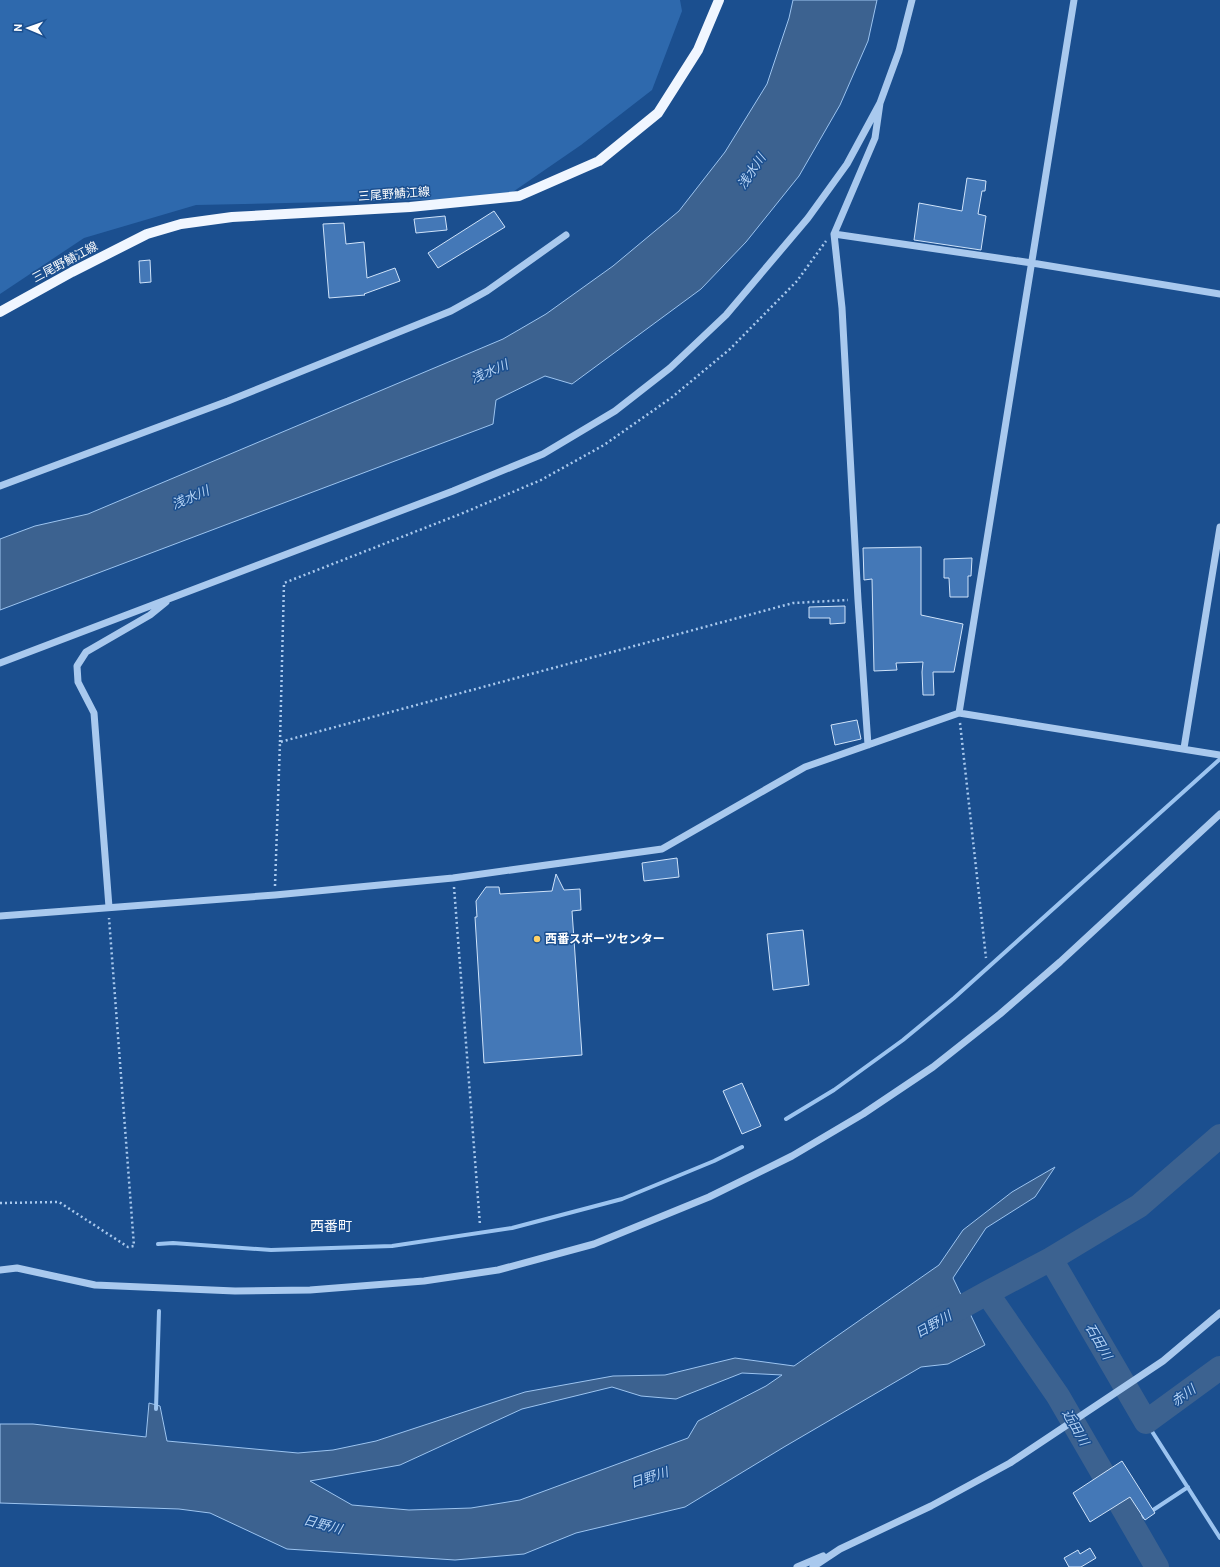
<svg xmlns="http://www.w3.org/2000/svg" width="1220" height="1567" viewBox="0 0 1220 1567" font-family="Roboto,'Noto Sans JP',sans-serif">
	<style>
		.green { fill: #2e69ad }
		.water { fill: #3c6290; stroke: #9cc4f0; fill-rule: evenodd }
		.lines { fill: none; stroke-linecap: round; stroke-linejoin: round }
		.stream { stroke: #9cc4f0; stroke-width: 4 }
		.river { stroke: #3c6290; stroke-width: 24 }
		.building { fill: #4478b7; stroke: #cfe3fa }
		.path { stroke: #a9c9ee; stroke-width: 2.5; stroke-dasharray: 2 3; stroke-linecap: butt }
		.minor { stroke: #a9c9ee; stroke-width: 7 }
		.major { stroke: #f0f6ff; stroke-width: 10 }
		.poi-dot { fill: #ffd166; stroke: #1b4f8f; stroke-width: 1.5 }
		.labels { text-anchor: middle; stroke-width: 3; stroke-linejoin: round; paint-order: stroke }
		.street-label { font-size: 12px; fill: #fff; stroke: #1b4f8f }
		.poi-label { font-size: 12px; font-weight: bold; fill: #fff; stroke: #1b4f8f; text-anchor: start }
		.water-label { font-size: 13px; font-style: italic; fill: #b5d3f5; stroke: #1b4f8f }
		.quarter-label { font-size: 14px; fill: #fff; stroke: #1b4f8f }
	</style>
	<rect width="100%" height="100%" fill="#1b4f8f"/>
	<path class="green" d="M0,0H680L682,11L652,90L581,145L504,198L196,205L84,238L0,294Z"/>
	<path class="water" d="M793,0H877L868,41L840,105L799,176L746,242L701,289L572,384L545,376L496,400L493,424L0,610V539L35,526L88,514L503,339L546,314L613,266L679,211L725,152L767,84L789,18Z
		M1055,1167L1035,1197L986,1228L953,1278L985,1345L948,1364L921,1367L784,1447L685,1507L576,1533L524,1554L455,1560L287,1549L210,1513L179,1509L0,1503V1424H33L146,1437L149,1403L160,1406L167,1441L298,1453L333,1450L376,1441L525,1392L613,1376L665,1375L735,1358L794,1366L939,1265L963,1230L1012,1192ZM742,1373L782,1375L766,1386L698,1421L688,1438L520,1500L471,1508L409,1510L352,1505L310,1481L400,1465L522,1409L612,1387L641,1396L676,1399Z"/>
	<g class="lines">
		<path class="stream" d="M786,1119L834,1090L903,1040L954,998L1220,759
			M158,1244L173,1243L271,1250L392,1246L512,1228L622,1199L714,1161L742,1147
			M156,1409L159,1311
			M1146,1422L1220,1538
			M1132,1524L1188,1487"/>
		<path class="river" d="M1051,1259L1146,1422L1220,1368
			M987,1293L1058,1396L1157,1567
			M938,1320L987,1293L1051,1259L1139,1206L1220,1136"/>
	</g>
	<path class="building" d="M967,178L986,181L985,191H982L978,214L986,216L981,250L914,240L919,203L962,211Z
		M494,211L505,227L438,268L428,253Z
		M445,216L447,230L416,233L414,219Z
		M344,223L346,244L364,242L367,278L395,268L400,281L364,294L365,295L329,298L323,224Z
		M150,260L151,282L140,283L139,261Z
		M921,547V615L963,624L954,672H933L934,695H923L922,672L923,662L896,663L897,670L874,671L872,579L864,580L863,548Z
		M972,558L971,576H968V597H950L949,578H944V559Z
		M845,606V623L830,624V618H809V607Z
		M857,720L861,739L835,745L831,725Z
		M677,858L679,877L644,881L642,863Z
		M556,874L564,890L580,889L581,910L572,911L582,1055L484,1063L475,917H477L476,901L486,887H499L500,894L552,891Z
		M803,930L809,985L773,990L767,934Z
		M742,1083L761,1126L742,1134L723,1091Z
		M1122,1461L1155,1513L1145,1520L1130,1497L1090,1522L1073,1493Z
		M1090,1548L1096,1558L1081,1567H1069L1064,1558L1078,1550L1080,1554Z"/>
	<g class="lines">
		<path class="path" d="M960,723L986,958
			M280,742L284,583L463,513L541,480L604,445L671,398L730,349L797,281L826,241
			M275,886L280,742L793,603L848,600
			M454,887L480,1225
			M0,1203L59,1202L128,1247L134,1246L109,918"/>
		<path class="minor" d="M834,234L1032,263L1220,294
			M0,486L228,401L451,311L487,291L566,235
			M0,663L453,491L543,454L615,411L670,368L726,315L808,218L847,164L880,103
			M959,713L1074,0
			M868,745L858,600L842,308L834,234L875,138L880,103L899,51L912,0
			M1184,748L1220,527
			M109,907L94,713L78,682L77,666L86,652L150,615L166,602
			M0,916L275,895L453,878L662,849L805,767L959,713L1220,755
			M0,1270L17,1268L95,1285L235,1291L310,1290L424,1281L498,1270L594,1244L709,1197L792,1156L863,1114L933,1067L1000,1014L1060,962L1220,814
			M797,1567L823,1556
			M813,1567L840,1549L931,1506L1010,1463L1163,1361L1220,1313"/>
		<path class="major" d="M0,312L72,272L147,234L181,224L232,217L410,207L519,196L599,161L658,113L698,50L719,0"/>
	</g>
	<circle class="poi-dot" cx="537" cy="939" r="4"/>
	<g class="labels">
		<g class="street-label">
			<text transform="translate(394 194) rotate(-4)" y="4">三尾野鯖江線</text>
			<text transform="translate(65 262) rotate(-28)" y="4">三尾野鯖江線</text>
		</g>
		<g class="poi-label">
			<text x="545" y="943">西番スポーツセンター</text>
		</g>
		<g class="water-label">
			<text transform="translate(751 171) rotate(-56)" y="5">浅水川</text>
			<text transform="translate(489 371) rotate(-23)" y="5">浅水川</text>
			<text transform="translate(190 497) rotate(-23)" y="5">浅水川</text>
			<text transform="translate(933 1324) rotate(-30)" y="5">日野川</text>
			<text transform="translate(1099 1341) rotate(60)" y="5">石田川</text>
			<text transform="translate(1183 1395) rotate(-36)" y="5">赤川</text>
			<text transform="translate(1076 1427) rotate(60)" y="5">近田川</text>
			<text transform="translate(649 1477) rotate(-18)" y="5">日野川</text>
			<text transform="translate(323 1524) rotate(15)" y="5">日野川</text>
		</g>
		<g class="quarter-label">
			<text x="331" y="1231">西番町</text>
		</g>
	</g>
	<g transform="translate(28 28) rotate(272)" stroke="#1b4f8f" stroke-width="3" paint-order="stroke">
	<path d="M0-3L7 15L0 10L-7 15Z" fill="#ffffff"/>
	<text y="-6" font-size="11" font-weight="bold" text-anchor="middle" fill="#ffffff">N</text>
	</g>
</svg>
